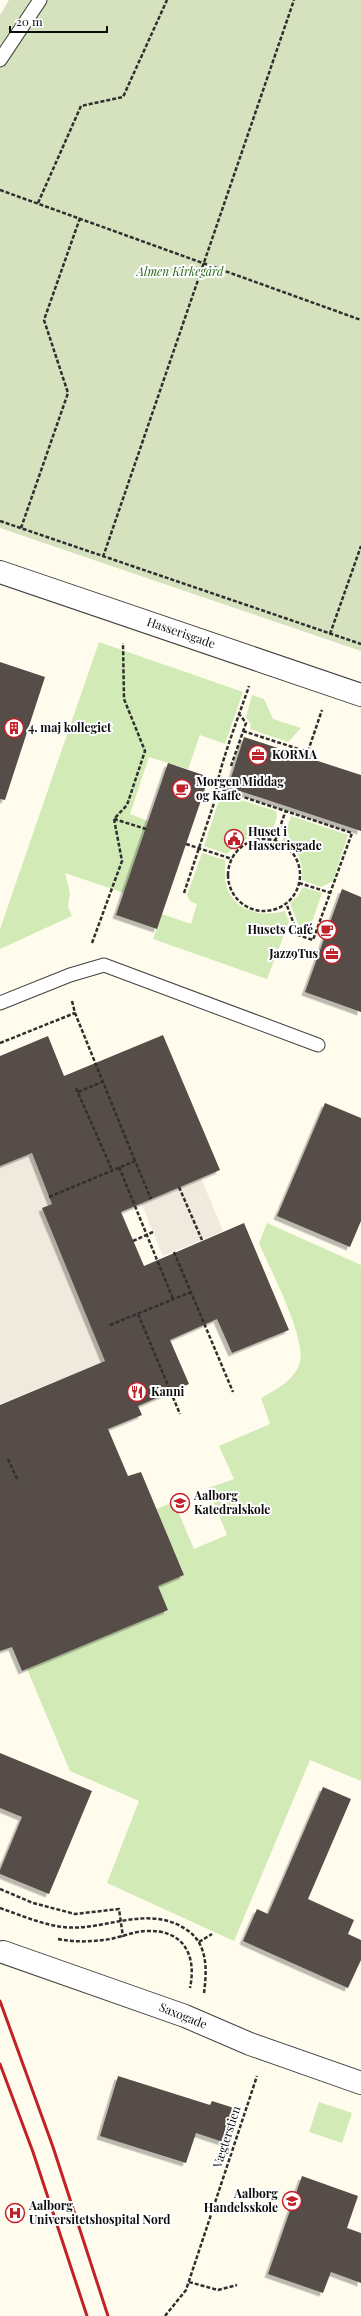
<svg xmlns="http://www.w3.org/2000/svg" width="361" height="2316" viewBox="0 0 361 2316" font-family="'Playfair Display',serif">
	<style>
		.green { fill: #d1eab6 }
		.cemetery { fill: #d6e1be }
		.plaza { fill: #efeadd }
		.building { fill: #564e49; filter: url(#shadow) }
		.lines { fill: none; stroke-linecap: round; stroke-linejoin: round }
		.service-casing { stroke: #404040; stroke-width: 15 }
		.minor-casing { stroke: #404040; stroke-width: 24 }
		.tertiary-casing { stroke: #404040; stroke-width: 24 }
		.path { stroke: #2f2f2f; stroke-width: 2.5; stroke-dasharray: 4 2; stroke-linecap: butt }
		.service { stroke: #fff; stroke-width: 13 }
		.minor { stroke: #fff; stroke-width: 22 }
		.tertiary { stroke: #fff; stroke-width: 22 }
		.rail { stroke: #c12128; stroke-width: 3 }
		.path-bridge { stroke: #2f2f2f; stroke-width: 2.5; stroke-dasharray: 4 2; stroke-linecap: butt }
		.labels { text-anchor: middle; stroke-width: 4; stroke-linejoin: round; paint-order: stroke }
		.park-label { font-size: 12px; font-style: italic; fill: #2b671c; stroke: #fff }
		.street-label { font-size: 12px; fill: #0d0d0d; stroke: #fff }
		.poi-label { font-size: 12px; font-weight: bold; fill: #0d0d0d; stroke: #fff; text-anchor: start }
	</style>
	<defs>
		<filter id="shadow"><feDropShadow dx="-3.5" dy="3.5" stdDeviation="0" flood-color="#0004"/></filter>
	</defs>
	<rect width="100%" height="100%" fill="#fffcee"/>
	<path class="green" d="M99,642L243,692L225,744L200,735L188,769L149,757L130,814L148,821L124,893L65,873L70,893L68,907L72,916L0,949V929Z
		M252,695L264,699L273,719L301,728L288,742L250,729L251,725L246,717Z
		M221,794L276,811L277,817L270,837C252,833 240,841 227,854L204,846Z
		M291,816L348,835L333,881L321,887L302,880C304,863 298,848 282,841Z
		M202,853L225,860C225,870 224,882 228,891C239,913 263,917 285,911L289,922L267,979L153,939L162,914L191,924L197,904L190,901L187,895Z
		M303,887L322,893L308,934L301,932L290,903L298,896Z
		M267,1223L361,1265V1781L310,1760L234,1941L107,1883L139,1801L70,1771L27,1669L168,1610L158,1586L184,1575L156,1509L174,1502L194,1549L227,1535L208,1488L234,1479L219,1446L270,1424L261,1398C276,1390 295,1380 300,1362C306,1337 270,1269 259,1243Z
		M319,2102L352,2113L342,2143L309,2132Z"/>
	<path class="cemetery" d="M9,0H361V651L0,528V15Z"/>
	<path class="plaza" d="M32,1153L52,1204L42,1208L89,1322L122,1354L0,1404V1166Z
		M201,1178L223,1231L163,1256L141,1203Z"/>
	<path class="building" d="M0,662L45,677L5,800L0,799Z
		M244,737L361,775V831L228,787Z
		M168,763L209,777L157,929L116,915Z
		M342,889L361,897V1012L305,992Z
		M163,1035L220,1170L121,1212L144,1266L244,1223L289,1330L232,1353L217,1319L170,1340L189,1384L138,1406L142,1415L108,1429L128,1476L141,1472L184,1575L158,1586L168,1610L22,1671L12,1647L0,1651V1405L105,1361L42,1208L52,1204L32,1153L0,1166V1056L48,1036L64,1076Z
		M325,1103L361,1118V1221L350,1247L277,1216Z
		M0,1753L92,1791L49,1894L0,1874V1870L22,1817L0,1808Z
		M323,1787L351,1799L308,1899L354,1920L348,1934L361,1940V1960L348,1988L243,1941L257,1909L268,1914Z
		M118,2076L210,2105L212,2101L237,2109L226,2143L196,2133L186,2163L100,2136Z
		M302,2176L358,2196L347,2228L361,2233V2283L331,2272L323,2293L268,2274Z"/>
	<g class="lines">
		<defs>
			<path id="service" d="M0,60L40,0
				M0,1003L70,975L104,965L318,1045"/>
			<path id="minor" d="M3,1952L185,2016L250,2044L361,2083"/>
			<path id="tertiary" d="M0,572L361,695"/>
		</defs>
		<use href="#service" class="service-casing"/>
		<use href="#minor" class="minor-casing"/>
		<use href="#tertiary" class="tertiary-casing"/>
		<path class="path" d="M0,190L361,320
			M38,203L81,106L123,97L167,0
			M0,521L361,644
			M21,528L68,393L44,320L80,218
			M103,557L294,0
			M330,634L361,546
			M243,731L308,752
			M306,757L322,710
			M231,766L246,723L240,715
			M216,788L352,833L313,940L298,935L286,903
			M114,819L146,829
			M228 875a36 36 0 1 1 72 0a36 36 0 1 1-72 0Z
			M275,841L286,810
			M186,844L232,859
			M299,883L331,893
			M184,893L217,794C212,784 244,702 249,686
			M92,943L122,861L114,819L127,805L145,751L124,699L123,643
			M72,1001L75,1013L135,1161
			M0,1043L75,1013
			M76,1088L112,1170
			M78,1092L102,1082
			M119,1167L173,1299
			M179,1187L202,1240
			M49,1197L135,1161L151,1199
			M174,1252L233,1392
			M138,1314L180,1414
			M110,1325L191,1292
			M8,1459L18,1481
			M0,1889L33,1903L75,1914L119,1909L123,1937
			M0,1908C20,1915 41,1924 62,1927C104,1932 148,1903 187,1930C208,1944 207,1970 204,1993
			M58,1939C73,1942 88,1942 103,1940C117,1939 131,1932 145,1931C183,1929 197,1954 190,1988
			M199,1942L212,1934
			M189,2282L218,2290L237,2285
			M165,2316L186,2290L257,2076"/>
		<use href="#service" class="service"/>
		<use href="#minor" class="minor"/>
		<use href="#tertiary" class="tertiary"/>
		<path class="rail" d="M0,2001L53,2147L108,2316
			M0,2064L33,2152L87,2316"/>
		<path class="path-bridge" d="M133,1241L153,1232"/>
	</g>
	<defs>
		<symbol id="building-ring" viewBox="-11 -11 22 22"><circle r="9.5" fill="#fff" stroke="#c12128" stroke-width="1.5"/><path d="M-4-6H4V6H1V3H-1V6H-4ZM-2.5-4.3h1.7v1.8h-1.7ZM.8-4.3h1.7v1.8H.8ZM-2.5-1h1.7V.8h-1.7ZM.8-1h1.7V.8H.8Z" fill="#c12128"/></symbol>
		<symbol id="office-ring" viewBox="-11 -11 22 22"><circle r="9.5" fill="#fff" stroke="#c12128" stroke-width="1.5"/><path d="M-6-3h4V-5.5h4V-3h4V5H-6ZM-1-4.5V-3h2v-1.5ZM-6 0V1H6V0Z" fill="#c12128"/></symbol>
		<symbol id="cafe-ring" viewBox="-11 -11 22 22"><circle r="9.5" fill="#fff" stroke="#c12128" stroke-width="1.5"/><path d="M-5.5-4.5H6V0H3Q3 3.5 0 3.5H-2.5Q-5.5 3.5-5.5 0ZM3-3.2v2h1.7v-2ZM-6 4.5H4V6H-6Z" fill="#c12128"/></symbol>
		<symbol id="civic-ring" viewBox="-11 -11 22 22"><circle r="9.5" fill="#fff" stroke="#c12128" stroke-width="1.5"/><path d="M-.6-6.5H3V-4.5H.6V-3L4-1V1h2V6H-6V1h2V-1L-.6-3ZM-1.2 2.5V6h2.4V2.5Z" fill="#c12128"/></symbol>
		<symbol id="restaurant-ring" viewBox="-11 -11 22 22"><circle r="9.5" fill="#fff" stroke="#c12128" stroke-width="1.5"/><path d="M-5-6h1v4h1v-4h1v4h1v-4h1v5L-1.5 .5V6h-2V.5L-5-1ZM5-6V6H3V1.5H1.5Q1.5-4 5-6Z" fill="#c12128"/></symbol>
		<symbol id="school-ring" viewBox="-11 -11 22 22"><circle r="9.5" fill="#fff" stroke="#c12128" stroke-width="1.5"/><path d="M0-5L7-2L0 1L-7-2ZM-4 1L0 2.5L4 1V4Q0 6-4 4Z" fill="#c12128"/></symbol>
		<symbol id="hospital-ring" viewBox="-11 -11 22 22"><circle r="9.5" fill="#fff" stroke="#c12128" stroke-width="1.5"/><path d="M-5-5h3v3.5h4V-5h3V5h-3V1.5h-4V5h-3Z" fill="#c12128"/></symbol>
	</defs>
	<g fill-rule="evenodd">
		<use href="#building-ring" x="3" y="717" width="22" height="22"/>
		<use href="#office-ring" x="247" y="744" width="22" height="22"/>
		<use href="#cafe-ring" x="171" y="778" width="22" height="22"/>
		<use href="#civic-ring" x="223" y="828" width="22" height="22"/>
		<use href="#cafe-ring" x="316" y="919" width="22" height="22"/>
		<use href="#office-ring" x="321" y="943" width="22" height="22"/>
		<use href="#restaurant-ring" x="126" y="1381" width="22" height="22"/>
		<use href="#school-ring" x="169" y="1492" width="22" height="22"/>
		<use href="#school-ring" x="281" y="2190" width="22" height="22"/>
		<use href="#hospital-ring" x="4" y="2202" width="22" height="22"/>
	</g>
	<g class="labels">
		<g class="park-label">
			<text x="180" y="276">Almen Kirkegård</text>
		</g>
		<g class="street-label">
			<text transform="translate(181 633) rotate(19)" y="4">Hasserisgade</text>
			<text transform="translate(183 2016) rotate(22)" y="4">Saxogade</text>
			<text transform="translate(227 2137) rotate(-72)" y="4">Vægterstien</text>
		</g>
		<g class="poi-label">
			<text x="28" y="732">4. maj kollegiet</text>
			<text x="272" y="759">KORMA</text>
			<text x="196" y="786">Morgen Middag<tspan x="196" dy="14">og Kaffe</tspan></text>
			<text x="248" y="836">Huset i<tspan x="248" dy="14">Hasserisgade</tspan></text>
			<text x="313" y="934" text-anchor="end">Husets Café</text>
			<text x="318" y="958" text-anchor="end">Jazz9Tus</text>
			<text x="151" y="1396">Kanni</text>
			<text x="194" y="1500">Aalborg<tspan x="194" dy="14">Katedralskole</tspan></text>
			<text x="278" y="2198" text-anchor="end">Aalborg<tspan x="278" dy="14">Handelsskole</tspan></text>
			<text x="29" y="2210">Aalborg<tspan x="29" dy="14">Universitetshospital Nord</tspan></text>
		</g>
	</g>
	<path d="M10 26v6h97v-6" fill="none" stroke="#0d0d0d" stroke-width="2"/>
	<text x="16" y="26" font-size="12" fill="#0d0d0d" stroke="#ffffff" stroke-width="3" paint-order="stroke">20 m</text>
</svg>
